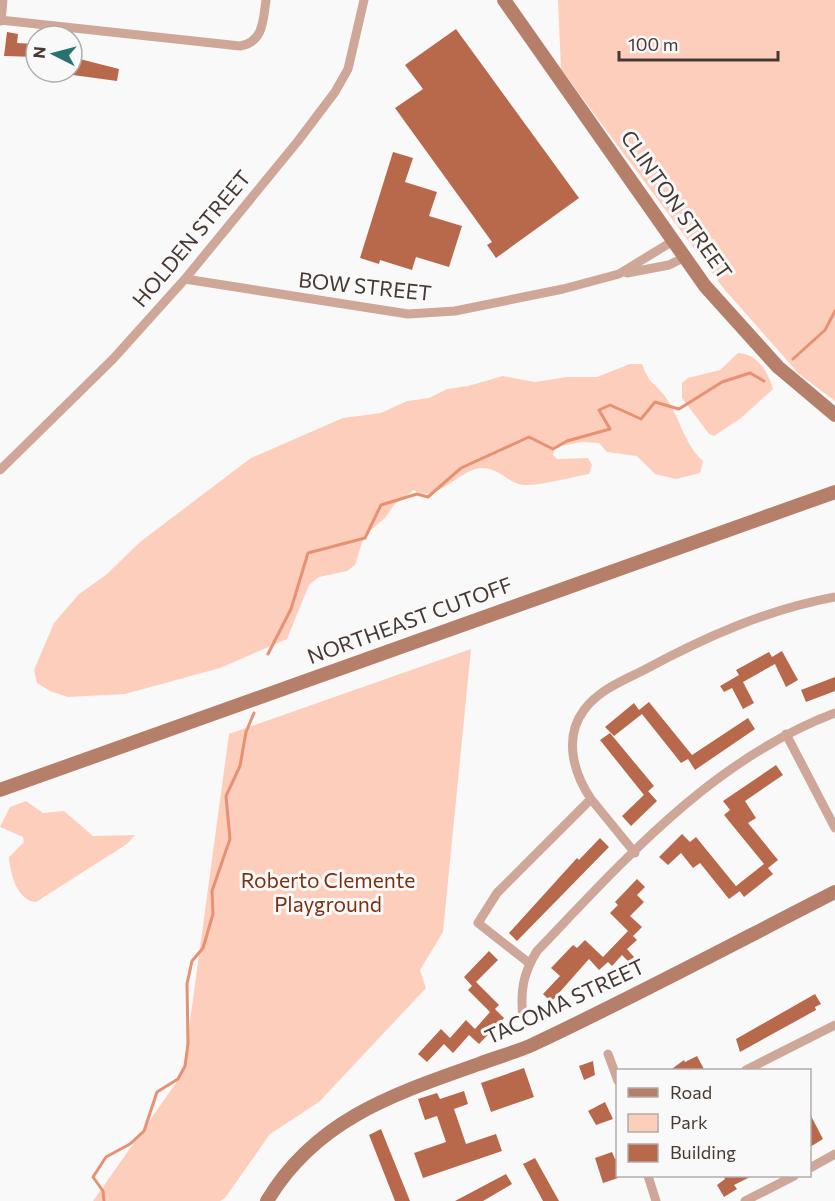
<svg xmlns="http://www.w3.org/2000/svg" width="835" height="1201" viewBox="0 0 835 1201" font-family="Commissioner,sans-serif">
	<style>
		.green { fill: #fecebc }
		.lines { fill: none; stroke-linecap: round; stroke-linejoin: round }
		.stream { stroke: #e59172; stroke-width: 3 }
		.building { fill: #b9694b }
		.street { stroke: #cea799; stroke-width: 9 }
		.secondary { stroke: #b67f6a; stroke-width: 14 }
		.labels { text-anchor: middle; stroke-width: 6; stroke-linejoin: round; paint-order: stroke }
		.street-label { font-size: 21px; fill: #463832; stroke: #f9f9f9 }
		.park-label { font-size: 21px; fill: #7b3110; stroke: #f9f9f9 }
	</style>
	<rect width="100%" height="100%" fill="#f9f9f9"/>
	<path class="green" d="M558,0H835V401L799,374L724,289L561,69Z
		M738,353C758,354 768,372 773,389L741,418L714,436L709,434L682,398V383L688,378L720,370Z
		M630,364H642C649,384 653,381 664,395C680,416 683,443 703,461L700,473L676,479L655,474L637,456L607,452L599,443L582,442L555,447L553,455L557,459L588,458L592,465L589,474C571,477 541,486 524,485C507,483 499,467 481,468C458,470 435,505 414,490L394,505L385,518L364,536L355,565L347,571L319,577L309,585L287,639L220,668L125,694L68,697L50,691L37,683L34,670L54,623L79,594L106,575L140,542L251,458L343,418L381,413L407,401L429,398L447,389L468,386L503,376L535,382L567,377H597Z
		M471,649L443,932L420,970L426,988L319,1102L270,1134L225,1198L220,1201H93L183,1073L229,734Z
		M26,801L43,813L64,811L93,836L135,835L127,844L36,902C17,901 10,873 9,857L24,842L23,837L0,827L10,807Z"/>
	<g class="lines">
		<path class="stream" d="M793,359L825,330L835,311
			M268,654L291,609L308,553L365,538L381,505L417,494L428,497L461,468L529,437L553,449L567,441L610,429L599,410L610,405L641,419L655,402L679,409L722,382L750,373L764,381
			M104,1201L103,1191L93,1177L106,1157L130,1144L144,1131L157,1092L178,1079L185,1066L188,1044L187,984L192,961L203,948L213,914L212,891L230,839L226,796L240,766L246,732L254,713"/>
	</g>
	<path class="building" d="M456,29L579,198L496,258L487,245L492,242L395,108L423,89L405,65Z
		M7,32L18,34L17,43L36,44V57L4,56Z
		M76,58L119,69L117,81L73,75Z
		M393,152L413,158L405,182L437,192L429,216L462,226L449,267L416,257L412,270L380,260L379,264L360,258Z
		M782,651L798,680L786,687L775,664L743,682L754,703L743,709L732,688L724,692L720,686L739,675L736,670L769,652L772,657Z
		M835,677V691L806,702L801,690Z
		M649,702L692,755L748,718L755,729L695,770L688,759L681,763L642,714L614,736L605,727L634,703L639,710Z
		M610,733L654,786L644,795L600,740Z
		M776,765L783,775L745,801L756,818L748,823L778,860L768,868L773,874L744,897L736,886L764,864L724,815L730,810L723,801Z
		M648,791L657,801L631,826L622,816Z
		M682,834L690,842L696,837L740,891L729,899L700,863L693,868L681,853L668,865L659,857Z
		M600,838L609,847L517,941L509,933L577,858L579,860Z
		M637,879L645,887L637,895L644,902L630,916L642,927L633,936L610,913L618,905L615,902Z
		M628,931L637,940L627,949L634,957L629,962L622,955L612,966L608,962L599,970L589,959L551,1002L543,994L560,976L551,968L573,945L577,948L585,940L603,957Z
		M489,951L498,960L472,986L464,977Z
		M476,982L499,1005L495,1009L504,1018L479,1044L469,1035L453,1053L444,1044L427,1062L418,1054L441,1029L450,1038L466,1020L475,1029L490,1012L468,990Z
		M815,994L821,1004L815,1007L816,1010L740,1052L736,1039Z
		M697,1056L705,1071H669L684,1060L685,1062Z
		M593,1061L595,1075L584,1080L579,1066Z
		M524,1068L534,1097L491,1112L481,1083Z
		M464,1091L468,1104L454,1109L466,1144L496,1134L502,1151L423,1178L414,1153L446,1142L437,1116L425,1120L418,1099L437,1093L440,1099Z
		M605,1102L613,1119L596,1125L588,1111Z
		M810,1114L823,1139L810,1147Z
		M381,1129L410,1201H395L369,1135Z
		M612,1152L615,1159L618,1158V1178L603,1183L595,1158Z
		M535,1158L559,1201H543L523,1164Z
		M506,1174L512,1184L483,1201H455Z
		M723,1176H752L734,1185L737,1189L724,1197L717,1185L725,1179Z"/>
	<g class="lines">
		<path class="street" d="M0,20L240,46C264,42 263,20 266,0
			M1,21L3,0
			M627,273L669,265L685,257
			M185,279L408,314L455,311L563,289L619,274L673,241
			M0,470L113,359L185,279L298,141L335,92L348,69L364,0
			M786,734L835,828
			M591,799L635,853
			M529,963L478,923L497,893L591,799C574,774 563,738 584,710C599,690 622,681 644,670C705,637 766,610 835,597
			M523,1017C520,992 523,973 537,951C625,859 713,759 835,713
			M608,1054L618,1081
			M746,1070L835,1025
			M810,1168L835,1154
			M648,1176L656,1201
			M745,1201L794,1176"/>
		<path class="secondary" d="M504,0L705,286L778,367L835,415
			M0,790L835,492
			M267,1201C316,1119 394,1094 479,1064C497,1057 517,1052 534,1044C636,996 735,943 835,892"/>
	</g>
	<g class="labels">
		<g class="street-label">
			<text transform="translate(676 205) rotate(55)" y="7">CLINTON STREET</text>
			<text transform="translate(192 239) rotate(-50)" y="7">HOLDEN STREET</text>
			<text transform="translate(365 287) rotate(6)" y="7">BOW STREET</text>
			<text transform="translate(410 621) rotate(-20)" y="7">NORTHEAST CUTOFF</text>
			<text transform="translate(565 1002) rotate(-25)" y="7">TACOMA STREET</text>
		</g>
		<g class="park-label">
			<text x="328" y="888">Roberto Clemente<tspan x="328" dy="24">Playground</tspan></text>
		</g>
	</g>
	<rect x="616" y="1069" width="195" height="108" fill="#f9f9f9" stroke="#b1aca9" stroke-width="1.5"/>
	<rect x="628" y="1088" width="30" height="9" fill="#b67f6a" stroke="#b1aca9" stroke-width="1.5"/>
	<text x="670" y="1099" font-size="18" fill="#463832">Road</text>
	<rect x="628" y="1114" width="30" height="18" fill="#fecebc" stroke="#b1aca9" stroke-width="1.5"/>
	<text x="670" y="1129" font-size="18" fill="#463832">Park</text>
	<rect x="628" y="1144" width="30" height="18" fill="#b9694b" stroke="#b1aca9" stroke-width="1.5"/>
	<text x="670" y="1159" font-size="18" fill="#463832">Building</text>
	<g transform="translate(54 54) rotate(276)"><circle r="28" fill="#f9f9f9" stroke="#b1aca9" stroke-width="1.5"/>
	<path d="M0-4.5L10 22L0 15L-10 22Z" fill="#28726f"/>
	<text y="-9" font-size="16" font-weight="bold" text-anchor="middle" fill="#463832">N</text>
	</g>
	<path d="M619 51v9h159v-9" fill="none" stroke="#463832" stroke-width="3"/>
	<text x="628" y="51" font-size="18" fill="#463832" stroke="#f9f9f9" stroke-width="4.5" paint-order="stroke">100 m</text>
</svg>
